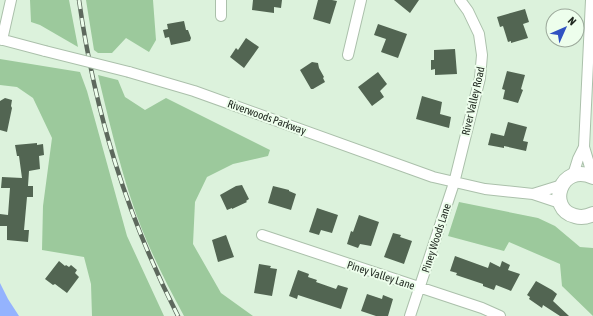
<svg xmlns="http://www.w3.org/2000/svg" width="593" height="316" viewBox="0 0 593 316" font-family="'Asap Condensed',sans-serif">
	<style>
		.green { fill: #9cc99c }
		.water { fill: #94b3fe }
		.building { fill: #526552 }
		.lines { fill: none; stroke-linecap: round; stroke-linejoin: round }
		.street-casing { stroke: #abc0ab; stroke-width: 12 }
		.secondary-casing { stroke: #abc0ab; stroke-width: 16 }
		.street { stroke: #fff; stroke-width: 10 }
		.secondary { stroke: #fff; stroke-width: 14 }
		.rail-casing { stroke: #5d695d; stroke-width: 4.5 }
		.rail { stroke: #edfeec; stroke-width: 3; stroke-dasharray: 9; stroke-linecap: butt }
		.street-bridge-casing { stroke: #abc0ab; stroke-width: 12; stroke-linecap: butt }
		.street-bridge { stroke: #fff; stroke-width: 10 }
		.labels { text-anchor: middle; stroke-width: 4; stroke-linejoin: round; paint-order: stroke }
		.street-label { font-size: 11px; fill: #1f271f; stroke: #edfeec }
	</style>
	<rect width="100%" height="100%" fill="#dcf2dc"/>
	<path class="green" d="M30,0H69L78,47L40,25L31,22Z
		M86,0H153L156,40L149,52L126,38L112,53H98L94,50Z
		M0,59L80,72L87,91L127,236L164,316H92L91,284L84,257L42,250L43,206L52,138L33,98L17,87L0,85Z
		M98,75L118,80L125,97L145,110L166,98L270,150L268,156L233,164L207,177L195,202L193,244L221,293L253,316H184C164,279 144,240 131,199C118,159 108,117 98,75Z
		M459,202L538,218L555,226L580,247L593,248V316L562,286L560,264L509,242L504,251L448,236Z"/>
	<path class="water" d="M0,283L8,299L19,316H0Z"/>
	<path class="building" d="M253,0H282L281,8L274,7V13L252,10Z
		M318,0H332L337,1L330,24L313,19Z
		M394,0H419L410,13Z
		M525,9L529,22L523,24L528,38L511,43V41L508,42L503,26L500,27L497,17Z
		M184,21L186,30H188L191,38L190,41L171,45L169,37L165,38L163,30L168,29L167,24Z
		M378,24L407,34L398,58L381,52L386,39L374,35Z
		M246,38L259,47L244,68L230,57L236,48L238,50Z
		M455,49L457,74L435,75V69L431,70V60H434V50Z
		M312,62L318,63L319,68L324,77L323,78L325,82L313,89H311L300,70Z
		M507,71L525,75L521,89L523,90L518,103L503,99L505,90L502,89Z
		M378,72L387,84L380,91L384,97L372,106L358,87Z
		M422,96L442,102L440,114L451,117L449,128L416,119Z
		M5,98L12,100L11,106L12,108L7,132L0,130V101Z
		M508,122L527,127L523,141L528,142L526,151L504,146V148L488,145L491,133L504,136Z
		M37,143V145L43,144L44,155L39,156L40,169L29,171L28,186H33V197H27L24,230H29L28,242L7,240V226H0V214L8,215L10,188H1L2,177L22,178L19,156H17L15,145Z
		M242,185L249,199L246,201L247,202L232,209V208L227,210L220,195L236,186Z
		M273,186L289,190V191L296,194L291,210L268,203Z
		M317,208L338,215L332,233L321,230L319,235L309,232Z
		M359,215L379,222L371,246L360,244L358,248L347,244L351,231L353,232Z
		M393,233L401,235L400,237L412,241L404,264L384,257Z
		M226,235L234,257L218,262L212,240Z
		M455,256L488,268L490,262L500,267L502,261L510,265L508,270L520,274L511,291L496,285L494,290L483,286V284L456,275L457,273L450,271Z
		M59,261L65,266L66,265L69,267L71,265L77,270L75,273L79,277L67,293L55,284L53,285L45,279Z
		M259,264L271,266L270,268L277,269L272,296L254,293Z
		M298,270L309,274L308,277L317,280L316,282L336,289L338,285L348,288L341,309L298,295L297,299L289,296Z
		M536,281L552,290L557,294L553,301L569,316H560L543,305L542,308L529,299L530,297L527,295Z
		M367,294L382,299L383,295L393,299L388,316H376L361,311Z"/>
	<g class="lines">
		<defs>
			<path id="street" d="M591,0L584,147L593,177
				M221,16V0
				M0,39L45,51
				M2,40L11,0
				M348,55L361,0
				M129,72L194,91L433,177L485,189L533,194L560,203
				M573,175L578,159L584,147
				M533,194L562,185
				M262,235L482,308L500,316
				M410,316L454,183L480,78L482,55L479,34L468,11L460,0"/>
			<path id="secondary" d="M593,177C560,162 546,209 575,216C582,218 587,217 593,214"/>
		</defs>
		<use href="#street" class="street-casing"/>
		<use href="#secondary" class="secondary-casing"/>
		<use href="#street" class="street"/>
		<use href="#secondary" class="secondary"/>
		<defs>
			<path id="rail" d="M79,0C95,113 126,214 178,316"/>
		</defs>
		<use href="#rail" class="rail-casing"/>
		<use href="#rail" class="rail"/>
		<defs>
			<path id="street-bridge" d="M45,51L129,72"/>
		</defs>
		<use href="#street-bridge" class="street-bridge-casing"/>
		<use href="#street-bridge" class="street-bridge"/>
	</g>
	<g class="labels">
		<g class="street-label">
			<text transform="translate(473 101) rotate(-77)" y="4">River Valley Road</text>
			<text transform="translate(267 117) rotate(20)" y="4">Riverwoods Parkway</text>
			<text transform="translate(436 238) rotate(-72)" y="4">Piney Woods Lane</text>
			<text transform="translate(381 275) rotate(18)" y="4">Piney Valley Lane</text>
		</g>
	</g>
	<g transform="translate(565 28) rotate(45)"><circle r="19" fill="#edfeec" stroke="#9ba89a"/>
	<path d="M0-3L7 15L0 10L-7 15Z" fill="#3052c2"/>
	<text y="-6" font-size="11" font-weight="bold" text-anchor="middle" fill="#1f271f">N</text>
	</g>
</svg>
